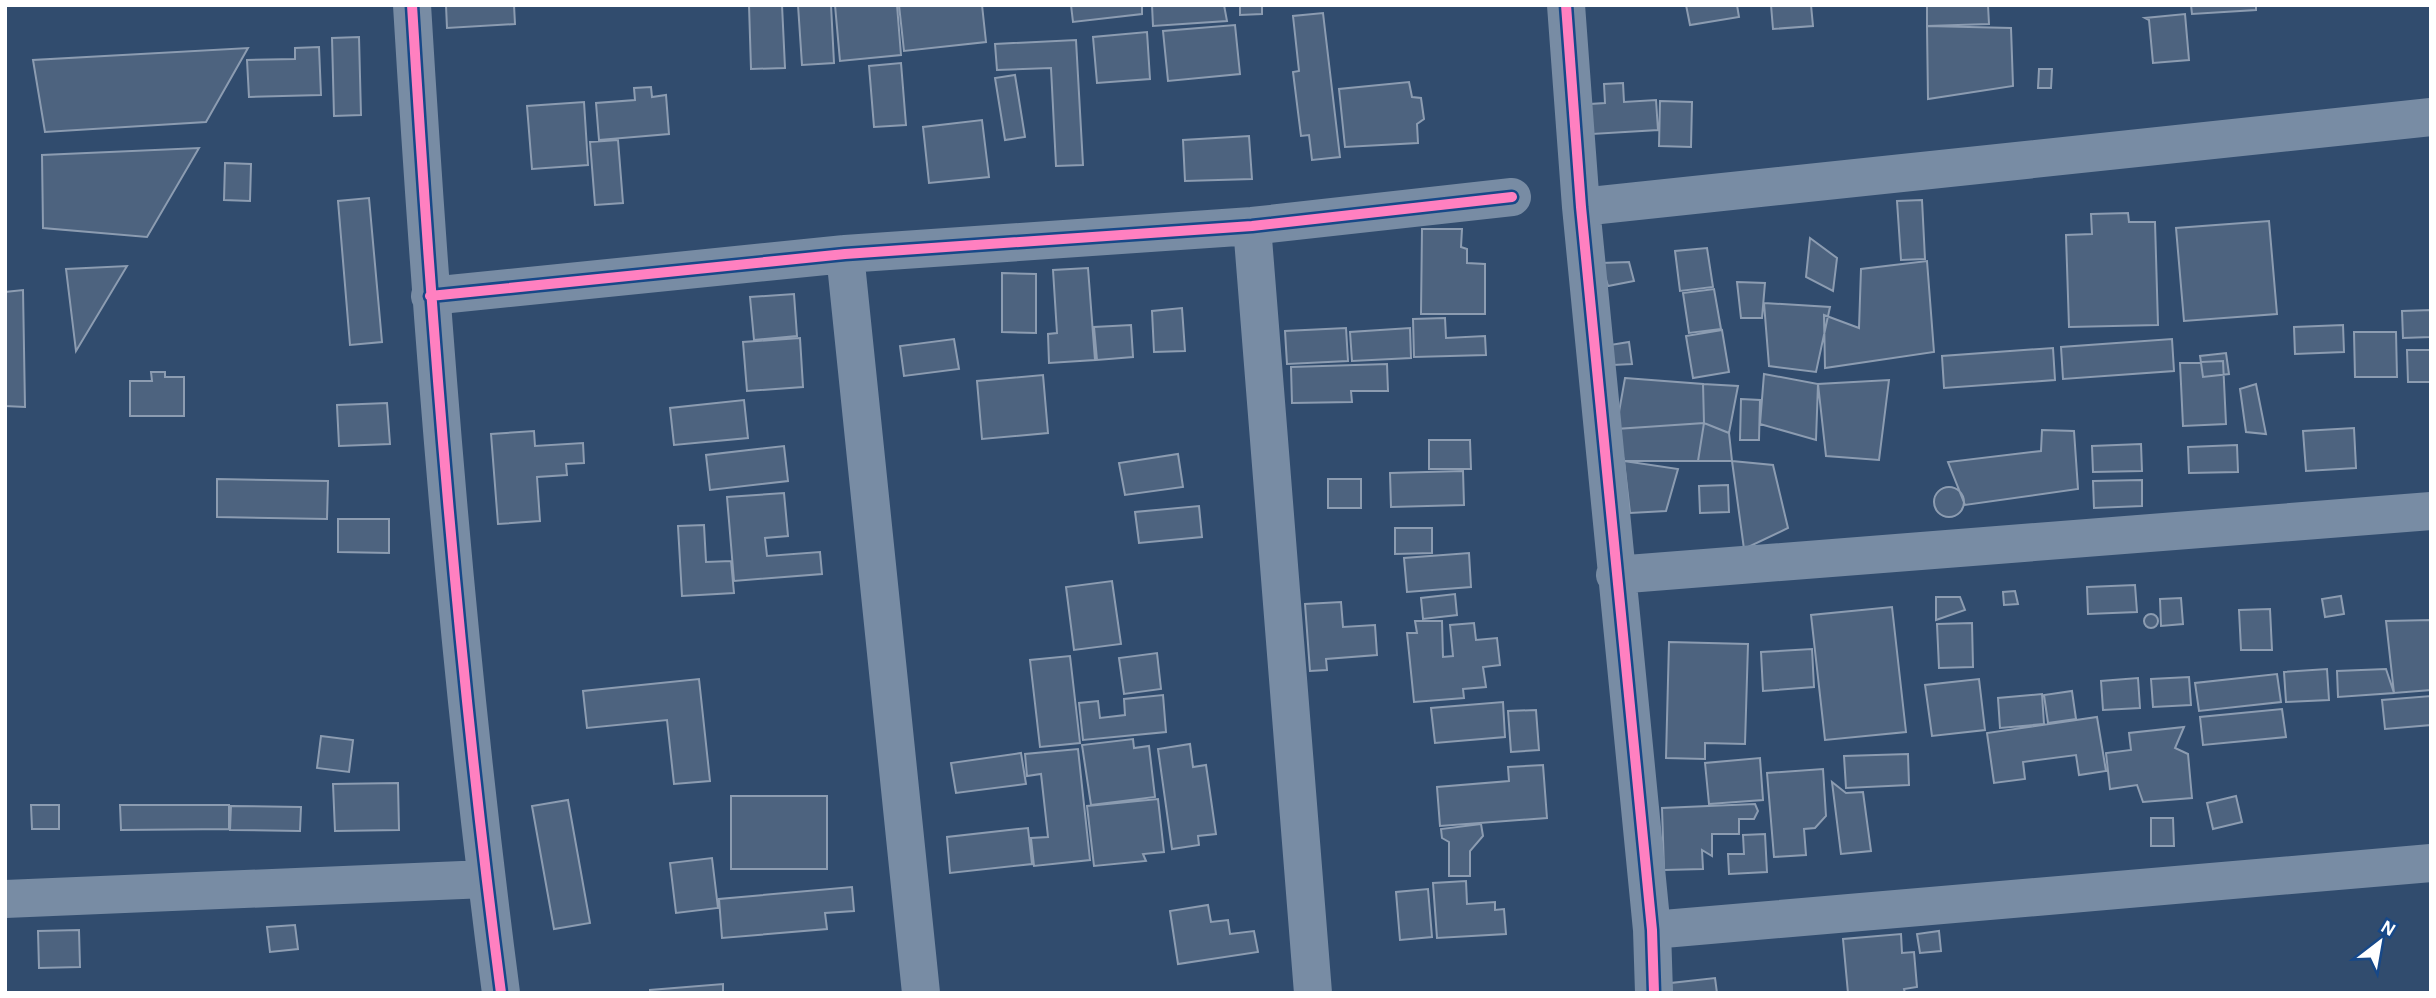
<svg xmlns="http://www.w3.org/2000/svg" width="2436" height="998" viewBox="0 0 2436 998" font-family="'Alegreya Sans',sans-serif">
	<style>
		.building { fill: #4d637f; stroke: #8c9cb1; stroke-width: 2 }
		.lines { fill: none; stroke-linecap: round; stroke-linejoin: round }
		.minor { stroke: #788ca4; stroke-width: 38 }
		.cycleway-casing { stroke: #174888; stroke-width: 15 }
		.cycleway { stroke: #ff80c0; stroke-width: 10 }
	</style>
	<rect width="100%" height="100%" fill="#314c6e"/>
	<path class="building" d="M446,5H514L515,24L447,28Z
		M749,5H782L785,68L751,69Z
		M798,5H831L834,63L802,65Z
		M835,5H897L901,55L840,61Z
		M899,5H982L986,42L904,51Z
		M1071,5H1142V14L1073,22Z
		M1152,5H1224L1227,21L1153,26Z
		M1240,5H1262V14L1240,15Z
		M1686,5H1737L1739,17L1690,25Z
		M1771,5H1811L1813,26L1773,29Z
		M1927,5H1988L1989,24L1927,26Z
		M2191,5H2256V10L2192,14Z
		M1323,13L1340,157L1312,160L1309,135L1301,136L1293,72L1299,71L1293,16Z
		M2185,14L2189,60L2153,63L2149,20L2145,18Z
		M1235,25L1240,74L1168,81L1163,31Z
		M1927,26L2011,28L2013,86L1928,99Z
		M1147,32L1150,79L1097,83L1093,37Z
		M359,37L361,115L334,116L332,38Z
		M1076,40L1083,165L1056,166L1051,68L997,70L995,44Z
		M319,47L321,95L249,97L247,60L295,59V48Z
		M248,48L206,122L45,132L33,60Z
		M901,63L906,125L874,127L869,66Z
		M2039,69H2052L2051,88H2038Z
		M1015,75L1025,137L1005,140L995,78Z
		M1409,82L1412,97L1421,98L1424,119L1417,124L1418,143L1345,147L1339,89Z
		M1623,83L1624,102L1656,100L1658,130L1592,134L1590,104L1605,103L1604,84Z
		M651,87L652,97L666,95L669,134L599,140L596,103L635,100L634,88Z
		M1660,101L1692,102L1691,147L1659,146Z
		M584,102L588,165L532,169L527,106Z
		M982,120L989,177L929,183L923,127Z
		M1249,136L1252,179L1185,181L1183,140Z
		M618,140L623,203L595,205L590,142Z
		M199,148L147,237L43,228L42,155Z
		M225,163L251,164L250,201L224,200Z
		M369,198L382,342L350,345L338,201Z
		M1922,200L1925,259L1901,260L1897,201Z
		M2128,213L2129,222H2155L2158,325L2069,327L2066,235L2092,234L2091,214Z
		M2269,221L2277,314L2184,321L2176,228Z
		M1422,229H1462L1461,247L1467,249V263L1485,264V314H1421Z
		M1810,238L1837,258L1833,291L1806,277Z
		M1707,248L1713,287L1680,291L1675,251Z
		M1927,261L1934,352L1825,368L1824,315L1859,328L1861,269Z
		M1629,262L1634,281L1608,286L1601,263Z
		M127,266L76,351L66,269Z
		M1088,268L1095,360L1049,363L1048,334L1057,333L1053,270Z
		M1002,273L1036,274V333L1002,332Z
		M1737,282L1765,283L1762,318H1741Z
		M1714,289L1721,329L1689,333L1683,293Z
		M23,290L25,407L5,406V292Z
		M794,294L797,336L754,340L750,297Z
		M1764,303L1830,307L1816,372L1769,366Z
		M1182,308L1185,351L1154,352L1152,311Z
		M2431,310V337L2403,338L2402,311Z
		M1445,318L1446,338L1485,336L1486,355L1414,357L1413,319Z
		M1131,325L1133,357L1097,360L1094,327Z
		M2343,325L2344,352L2295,354L2294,327Z
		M1346,328L1348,361L1287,364L1285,331Z
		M1410,328L1411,358L1352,361L1350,332Z
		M1722,330L1729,372L1693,378L1686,336Z
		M2354,332H2396L2397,377H2355Z
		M800,338L803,387L747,391L743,342Z
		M954,339L959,369L904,376L900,346Z
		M2172,339L2174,371L2063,379L2061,347Z
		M1629,342L1632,364L1613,365L1610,345Z
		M2053,348L2055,380L1944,388L1942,356Z
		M2407,350H2431V382H2408Z
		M2226,353L2229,374L2203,377L2200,356Z
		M2223,361L2226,424L2183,426L2180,363Z
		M1387,364L1388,391H1351L1352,402L1292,403L1291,367Z
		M151,372H165V377H184V416H130V381H152Z
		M1764,374L1818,384L1816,440L1760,424Z
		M1043,375L1048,433L982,439L977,381Z
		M1625,378L1703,384L1704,423L1616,429Z
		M1889,380L1879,460L1826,456L1818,384Z
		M1703,384L1738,386L1729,433L1704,423Z
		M2256,384L2266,434L2246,432L2240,389Z
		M1741,399L1760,400L1759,440H1740Z
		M744,400L748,438L674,445L670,408Z
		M387,403L390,444L339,446L337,405Z
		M1704,423L1729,433L1732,461H1698Z
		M1704,423L1698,461H1624L1616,429Z
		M2354,428L2356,468L2306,471L2303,431Z
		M2042,430L2074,431L2078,489L1965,505L1948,462L2041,451Z
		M534,431L535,446L583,443L584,463L566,464L567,475L537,477L540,521L498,524L491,434Z
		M1429,440H1470L1471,469H1429Z
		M2141,444L2142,471L2093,472L2092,446Z
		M2237,445L2238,472L2189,473L2188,447Z
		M784,446L788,481L710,490L706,455Z
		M1178,454L1183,487L1125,495L1119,463Z
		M1624,461L1678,469L1666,511L1630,513Z
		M1732,461L1773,465L1788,528L1744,549Z
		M1463,471L1464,505L1391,507L1390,473Z
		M217,479L328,481L327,519L217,517Z
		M1328,479H1361V508H1328Z
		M2142,480V506L2094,508L2093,481Z
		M1728,485L1729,512L1700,513L1699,486Z
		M1934 502a15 15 0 1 1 30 0a15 15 0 1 1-30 0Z
		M784,493L788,536L765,538L767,556L820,552L822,574L734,581L727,497Z
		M1199,506L1202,537L1139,543L1135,512Z
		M338,519H389V553L338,552Z
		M704,525L706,562L731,561L734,593L682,596L678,526Z
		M1395,528H1432V553L1395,554Z
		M1469,553L1471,587L1407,592L1404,558Z
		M1112,581L1121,644L1074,650L1066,587Z
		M2135,585L2137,612L2088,614L2087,587Z
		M2015,591L2018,604L2004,605L2003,592Z
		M1455,594L1457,615L1423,619L1421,598Z
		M2341,596L2344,614L2325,617L2322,599Z
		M1936,597H1960L1965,610L1936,620Z
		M2181,598L2183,624L2161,626L2160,599Z
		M1341,602L1343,627L1375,625L1377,655L1326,659L1327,670L1310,671L1305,604Z
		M1892,607L1906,732L1825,740L1811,615Z
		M2270,609L2272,650H2241L2239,610Z
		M2144 621a7 7 0 1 1 14 0a7 7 0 1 1-14 0Z
		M2431,620V690L2394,693L2386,621Z
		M1415,621H1442L1443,657L1453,656L1450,625L1474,623L1476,640L1497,638L1500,665L1483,667L1486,687L1463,689L1464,698L1414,702L1407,633H1417Z
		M1972,623L1973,667L1939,668L1937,624Z
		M1669,642L1748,644L1745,744L1705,743V759L1666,758Z
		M1812,649L1814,687L1763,691L1761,652Z
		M1157,653L1161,689L1124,694L1119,658Z
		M1070,656L1080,743L1040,747L1030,660Z
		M2327,669L2329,700L2286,702L2284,672Z
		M2386,669L2394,693L2338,697L2337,671Z
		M2277,674L2281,702L2199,711L2195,683Z
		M2189,677L2191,705L2153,707L2151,679Z
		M2138,678L2140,708L2103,710L2101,681Z
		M699,679L710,781L674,784L667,720L587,728L583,691Z
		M1979,679L1985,730L1932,736L1925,685Z
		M2072,691L2076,719L2048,723L2044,695Z
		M2042,694L2044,724L2000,728L1998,698Z
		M1163,695L1166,732L1083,740L1079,703L1098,701L1100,718L1125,715L1124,699Z
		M2431,696V725L2385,729L2382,700Z
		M1503,702L1505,737L1435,743L1431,708Z
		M2282,709L2286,737L2203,745L2200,717Z
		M1536,710L1539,750L1511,752L1508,711Z
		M2097,717L2106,771L2079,775L2076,755L2023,762L2025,779L1994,783L1987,733Z
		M2184,727L2175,748L2188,754L2192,798L2143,802L2137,785L2110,789L2106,753L2131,750L2129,733Z
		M321,736L353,740L349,772L317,768Z
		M1133,739L1134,748L1149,746L1155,797L1091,805L1082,745Z
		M1190,744L1193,767L1206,765L1216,834L1198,836L1199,845L1172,849L1158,749Z
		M1078,749L1090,860L1034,866L1031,838L1048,837L1041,774L1027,776L1025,754Z
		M1021,753L1026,784L956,793L951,763Z
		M1908,754L1909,785L1846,788L1844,756Z
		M1760,758L1763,800L1709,804L1705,763Z
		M1543,765L1547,818L1440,826L1437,787L1509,781L1508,767Z
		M1823,769L1826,816L1815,828L1804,829L1806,855L1774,857L1767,773Z
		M1832,782L1846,793L1863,792L1871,851L1841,854Z
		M398,783L399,830L335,831L333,784Z
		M731,796H827V869H731Z
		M2236,796L2242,822L2213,829L2207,803Z
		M1158,799L1164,852L1143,854L1146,861L1094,866L1087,806Z
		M568,800L590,923L554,929L532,806Z
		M1755,804L1758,811L1754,819H1739V834H1712V856L1702,850L1703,869L1664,870L1662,808Z
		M31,805H59V829H32Z
		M120,805H229V829L121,830Z
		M231,806L301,807L300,831L230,830Z
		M2151,818H2173L2174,846H2151Z
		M1481,824L1483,836L1470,851V876H1449V842L1442,838L1441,829Z
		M1028,828L1032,864L950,873L947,837Z
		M1765,834L1767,872L1729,874L1728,854H1744L1743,835Z
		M712,858L718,908L676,913L670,863Z
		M1466,881L1467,904L1495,902V910L1504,909L1506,934L1437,938L1433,883Z
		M852,887L854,911L825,913L827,929L722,938L719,899Z
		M1428,889L1432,937L1400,940L1396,892Z
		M1208,905L1211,922L1228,920L1230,934L1254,931L1258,952L1178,964L1170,911Z
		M295,925L298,949L270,952L267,927Z
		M79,930L80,967L39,968L38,931Z
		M1939,931L1941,951L1920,953L1917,934Z
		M1901,934L1902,953L1914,952L1917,987L1904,989L1905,993H1848L1843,939Z
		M1715,978L1717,993H1672L1671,983Z
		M723,984V993H650V990Z"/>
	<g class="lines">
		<path class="minor" d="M412,5C432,335 458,665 501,993
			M1566,5L1581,207L1652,930L1654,993
			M1581,207L2431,117
			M1252,226L1313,993
			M845,254L921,993
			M430,296L845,254L1252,226L1512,197
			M1615,575L2431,511
			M5,899L486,879
			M1652,930L2431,863"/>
		<defs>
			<path id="cycleway" d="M412,5C432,335 458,665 501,993
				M1566,5L1581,207L1652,930L1654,993
				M430,296L845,254L1252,226L1512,197"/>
		</defs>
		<use href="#cycleway" class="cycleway-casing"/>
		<use href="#cycleway" class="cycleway"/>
	</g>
	<rect width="2436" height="998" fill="none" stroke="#ffffff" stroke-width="14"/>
	<g transform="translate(2380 942) rotate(31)" stroke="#174888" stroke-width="5" paint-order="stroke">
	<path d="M0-5L12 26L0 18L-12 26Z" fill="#ffffff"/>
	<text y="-10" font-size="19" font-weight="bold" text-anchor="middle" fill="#ffffff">N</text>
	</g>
</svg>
